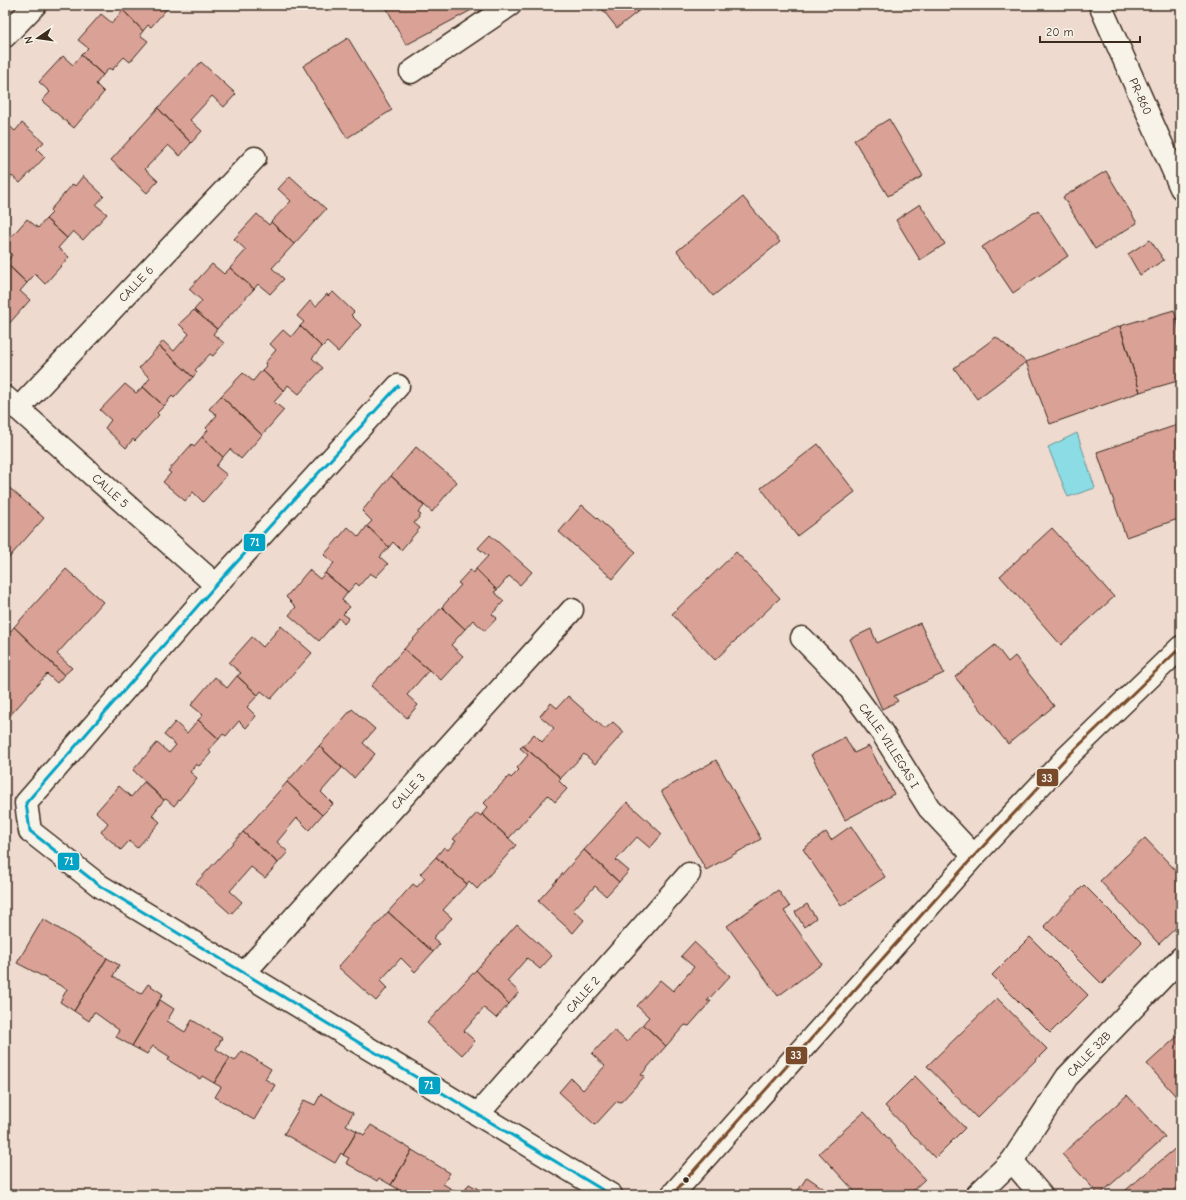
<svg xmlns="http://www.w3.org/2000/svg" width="1186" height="1200" viewBox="0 0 1186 1200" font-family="'Comic Neue',sans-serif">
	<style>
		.water { fill: #8bdce5; stroke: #6b9595 }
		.building { fill: #daa196; stroke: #3b2a1e }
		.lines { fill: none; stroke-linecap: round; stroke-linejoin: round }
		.minor-casing { stroke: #3b2a1e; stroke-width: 25 }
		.minor { stroke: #f7f3e8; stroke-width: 22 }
		.bus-1-casing { stroke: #f7f3e8; stroke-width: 6 }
		.bus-2-casing { stroke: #f7f3e8; stroke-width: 6 }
		.bus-1 { stroke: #03a3c5; stroke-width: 3 }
		.bus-2 { stroke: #7a4b2a; stroke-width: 3 }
		.bus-dot { fill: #3b2a1e; stroke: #f7f3e8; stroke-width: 1.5 }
		.labels { text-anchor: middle; stroke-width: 4; stroke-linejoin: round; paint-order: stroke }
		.street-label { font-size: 12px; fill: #3b2a1e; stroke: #f7f3e8 }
		.line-badge { stroke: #f7f3e8; stroke-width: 1.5 }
		.badge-label { font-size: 11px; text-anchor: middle; font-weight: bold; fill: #fff }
	</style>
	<rect width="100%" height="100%" fill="#eedacf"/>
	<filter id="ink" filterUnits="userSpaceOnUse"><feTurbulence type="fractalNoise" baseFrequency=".025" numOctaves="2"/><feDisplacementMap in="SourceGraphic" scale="8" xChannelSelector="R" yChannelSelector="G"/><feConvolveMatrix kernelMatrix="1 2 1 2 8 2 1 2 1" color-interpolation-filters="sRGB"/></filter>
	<g filter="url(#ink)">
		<path class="water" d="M1077,433L1095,488L1068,497L1048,447Z"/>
		<path class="building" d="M125,5H170L151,27L148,25L143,31L123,10Z
			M385,5H478L479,6L406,45Z
			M599,5H646L617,28Z
			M123,10L143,31L140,35L148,41L130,62L124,57L112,70L109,68L103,75L81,55L88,48L78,40L101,14L112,23Z
			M348,38L392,110L347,138L303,66Z
			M81,55L103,75L96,84L104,92L74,128L42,101L50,92L39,82L63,56L73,65Z
			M201,62L236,94L224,107L212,96L190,120L202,131L191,143L158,108Z
			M158,108L191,143L180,156L168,145L145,169L158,181L147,193L111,160Z
			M889,119L923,176L888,196L854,140Z
			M5,122L15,131L22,123L44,142L37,149L45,157L20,183L12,176L5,184Z
			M1106,171L1137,223L1095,249L1063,197Z
			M83,176L104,196L96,205L107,214L83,240L73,231L67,238L46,219L52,213L50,210L73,184L75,186Z
			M290,176L326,209L294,244L271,222L291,201L278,189Z
			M743,197L780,242L713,296L677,251Z
			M920,204L945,244L920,260L896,220Z
			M1038,210L1068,256L1013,293L982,247Z
			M257,214L269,225L271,222L294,244L272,268L284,279L270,294L258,284L254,289L230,268L246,250L234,239Z
			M27,219L38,228L46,219L67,238L58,248L69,257L45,284L35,274L27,283L6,263L12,255L5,248V244Z
			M1150,240L1164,260L1140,275L1128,254Z
			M6,263L27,283L20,291L30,300L7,326L5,324Z
			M212,264L224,274L230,268L254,289L217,329L194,310L202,301L189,289Z
			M333,292L354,312L351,315L361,325L338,352L327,342L322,347L300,326L304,322L297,316L310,301L316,306L327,294L328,296Z
			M194,310L217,329L213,334L224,343L213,356L210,354L195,370L197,372L193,377L159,346L163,341L174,351L189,334L179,324Z
			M1174,310L1181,335V380L1140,392L1120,326Z
			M300,326L322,347L312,358L323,368L299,394L288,385L284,391L262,370L266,366L265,363L276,350L270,344L283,330L291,337Z
			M1120,326L1140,392L1050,424L1026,362Z
			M996,337L1026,362L977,399L954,368Z
			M159,346L193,377L174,398L172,396L164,406L143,387L150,378L139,368Z
			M262,370L284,391L274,402L284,410L262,435L221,396L243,373L253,381Z
			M125,384L136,393L143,387L164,406L157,413L159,415L135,441L133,439L126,448L105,428L111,420L100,410Z
			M221,396L262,435L241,459L230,449L223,457L202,437L208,430L206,428L217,415L209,409Z
			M1180,424L1181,518L1126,537L1097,452Z
			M202,437L223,457L216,466L227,475L203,502L193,492L185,501L163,482L171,473L168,471L192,444L194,446Z
			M818,444L855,492L797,536L761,488Z
			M416,447L457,482L432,512L391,476Z
			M391,476L424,506L418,513L421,515L414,523L420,528L401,550L393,542L389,547L367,526L372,521L362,511Z
			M5,484L44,518L5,562Z
			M582,505L636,552L613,579L559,532Z
			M367,526L389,547L380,557L388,564L376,577L370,573L359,586L356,583L348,592L325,573L334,563L324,555L348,527L359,537Z
			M1052,528L1114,597L1061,645L1000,576Z
			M490,535L532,572L520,585L509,576L497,590L476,569L488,556L478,548Z
			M736,552L780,598L715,660L672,614Z
			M66,569L103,602L57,654L72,668L64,675L14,627Z
			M476,569L497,590L494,592L504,601L492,614L497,618L485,631L473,620L465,629L442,607L461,585L458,583L470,570L474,573Z
			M309,570L320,579L325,573L348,592L342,600L350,607L343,614L349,618L344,624L339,618L319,641L289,615L296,607L286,597Z
			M442,607L465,629L451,645L463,656L441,680L404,649Z
			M920,623L944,673L894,696L898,701L882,709L850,639L871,629L877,643Z
			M281,626L312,653L271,699L261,691L258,695L237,676L241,673L229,663L252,637L263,647Z
			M14,627L64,675L57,683L47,674L5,721V638Z
			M995,645L1008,662L1015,656L1054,706L1008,744L955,677Z
			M404,649L429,670L407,695L418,705L407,718L371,686Z
			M237,676L258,695L247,707L256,716L246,728L239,721L226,736L223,734L219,739L198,720L203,715L191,705L215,677L227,688Z
			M568,696L605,729L613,722L624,732L595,764L584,754L561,778L523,746L534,734L542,742L554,728L540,716L551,703L557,708Z
			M352,709L375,729L363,743L375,754L354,778L319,746Z
			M198,720L219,739L209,750L211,753L199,766L196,764L190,772L197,778L174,806L166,799L164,800L133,770L157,743L169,753L176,745L164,735L175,722L187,733Z
			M845,737L854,753L869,746L894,794L845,820L811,755Z
			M319,746L342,768L321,792L333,804L322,815L287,782Z
			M523,746L561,778L559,781L567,789L555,802L548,795L509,838L482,814L488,807L484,803L509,776L511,778L519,770L517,768L528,755L520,748Z
			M716,760L761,839L706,870L661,791Z
			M144,782L164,800L152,815L160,822L137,848L129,841L121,850L101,832L108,823L96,812L119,786L131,797Z
			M287,782L322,815L309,830L297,818L277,842L288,852L278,863L243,832Z
			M627,802L662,834L650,848L637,837L616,860L629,871L619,882L584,850Z
			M477,813L481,816L482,814L516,845L477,889L469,881L467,884L436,857L444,847L448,850L456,841L453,839Z
			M851,826L885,877L841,906L803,849L826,832L831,840Z
			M243,832L278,863L265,878L251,867L230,891L242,902L231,914L196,883Z
			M1145,838L1181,876V923L1159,944L1100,881Z
			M584,850L619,882L606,896L595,886L573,910L584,920L573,933L538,901Z
			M436,857L467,884L443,910L452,918L433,938L440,944L433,952L388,912L413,884L417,887L425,878L420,874Z
			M1084,885L1142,943L1102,984L1044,926Z
			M778,890L790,907L784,911L822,964L778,996L727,926Z
			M807,904L816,918L804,927L795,912Z
			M388,912L433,952L415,972L401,958L380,981L387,988L376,1001L338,967Z
			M43,919L107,958L74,1011L60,1002L67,989L17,963Z
			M517,924L552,956L540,969L527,958L507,981L519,992L509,1004L476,970Z
			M1030,937L1088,995L1050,1033L992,975Z
			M694,942L730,976L707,1001H711L689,1026L685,1025L666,1046L643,1024L649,1017L637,1006L660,980L673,991L694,967L681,956Z
			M107,958L119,965L113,976L141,994L148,984L163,994L132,1046L116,1037L119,1030L94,1012L89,1021L74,1011Z
			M476,970L509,1004L496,1018L484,1008L464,1031L475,1041L462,1055L427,1023Z
			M997,998L1047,1049L977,1118L927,1066Z
			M160,1000L174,1009L167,1021L185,1032L192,1020L222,1038L216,1049L230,1058L214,1083L202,1076L200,1079L198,1078L168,1060L170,1057L153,1046L147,1054L132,1046Z
			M643,1024L666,1046L641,1075L645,1076L621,1102L617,1101L595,1125L559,1092L571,1078L583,1090L605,1066L592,1054L614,1030L627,1042Z
			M1181,1033V1102L1147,1064Z
			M242,1051L271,1069L265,1079L275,1085L254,1120L215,1097L221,1087L214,1083L230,1058L235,1061Z
			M915,1076L965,1128L935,1158L885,1106Z
			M321,1094L353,1113L346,1125L357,1131L343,1155L341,1153L335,1163L284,1134L304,1100L315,1105Z
			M1127,1095L1165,1137L1099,1195L1062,1154Z
			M864,1112L925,1179L908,1195H858L819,1153Z
			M371,1125L412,1150L391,1185L379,1178L377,1181L346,1163L349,1158L343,1155L357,1131L364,1135Z
			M1177,1147L1181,1152V1195H1120Z
			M412,1150L450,1173L443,1184L462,1195L395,1194L398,1189L391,1185Z
			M807,1177L833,1195H795Z
			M469,1184L487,1194L486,1195H462Z"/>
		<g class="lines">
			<defs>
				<g id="minor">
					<path id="s1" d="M1100,5L1181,188"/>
					<path d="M5,36L35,5"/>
					<path d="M411,72L510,5"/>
					<path d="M398,386L216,585L26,803L30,831L100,886L611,1195"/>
					<path id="s2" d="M5,397L216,585"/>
					<path id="s3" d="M18,409L255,158"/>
					<path id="s4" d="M802,638L845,682L881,731L929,808L974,856"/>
					<path id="s5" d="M244,973L572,610"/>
					<path id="s6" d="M478,1114L689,874"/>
					<path d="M1012,1161L1041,1195"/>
					<path d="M672,1195L974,856L1066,758L1181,647"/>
					<path id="s7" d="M977,1195L1012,1161L1067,1077L1181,958"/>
				</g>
			</defs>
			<use href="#minor" class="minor-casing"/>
			<use href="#minor" class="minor"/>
			<defs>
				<path id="bus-1" d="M398,386L216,585L26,803L30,831L100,886L611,1195"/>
				<path id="bus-2" d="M672,1195L974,856L1066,758L1181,647"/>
			</defs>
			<use href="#bus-1" class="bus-1-casing"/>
			<use href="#bus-2" class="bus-2-casing"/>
			<use href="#bus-1" class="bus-1"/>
			<use href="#bus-2" class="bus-2"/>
		</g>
	</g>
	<circle class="bus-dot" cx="686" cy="1180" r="3.5"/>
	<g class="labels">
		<g class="street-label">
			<text dy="4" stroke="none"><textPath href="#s1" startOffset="100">PR-860</textPath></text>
			<text dy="4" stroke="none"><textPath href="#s3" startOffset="172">CALLE 6</textPath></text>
			<text dy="4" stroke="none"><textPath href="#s2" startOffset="141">CALLE 5</textPath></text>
			<text dy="4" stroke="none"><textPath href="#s4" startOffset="139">CALLE VILLEGAS I</textPath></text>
			<text dy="4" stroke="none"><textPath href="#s5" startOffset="245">CALLE 3</textPath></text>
			<text dy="4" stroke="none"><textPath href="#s6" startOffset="159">CALLE 2</textPath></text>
			<text dy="4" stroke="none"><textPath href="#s7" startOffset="181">CALLE 32B</textPath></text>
		</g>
	</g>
	<g class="line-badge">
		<rect x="243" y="533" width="23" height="19" rx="4" fill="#03a3c5"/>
		<rect x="1036" y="768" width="23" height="19" rx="4" fill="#7a4b2a"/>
		<rect x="57" y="852" width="23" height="19" rx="4" fill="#03a3c5"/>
		<rect x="785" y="1046" width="23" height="19" rx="4" fill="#7a4b2a"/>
		<rect x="418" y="1076" width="23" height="19" rx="4" fill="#03a3c5"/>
	</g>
	<g class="badge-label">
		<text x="255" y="546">71</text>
		<text x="1047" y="782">33</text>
		<text x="69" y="865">71</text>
		<text x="796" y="1059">33</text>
		<text x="429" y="1089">71</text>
	</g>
	<rect width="1186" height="1200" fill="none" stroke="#f7f3e8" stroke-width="20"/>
	<rect x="10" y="10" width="1166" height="1180" fill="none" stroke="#3b2a1e" stroke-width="1.5" filter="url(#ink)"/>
	<g transform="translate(38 38) rotate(257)" stroke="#f7f3e8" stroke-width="3" paint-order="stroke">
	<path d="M0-3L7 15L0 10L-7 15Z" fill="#3b2a1e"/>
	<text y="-6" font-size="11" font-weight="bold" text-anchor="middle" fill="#3b2a1e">N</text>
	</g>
	<path d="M1040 36v6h100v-6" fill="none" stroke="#3b2a1e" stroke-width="2"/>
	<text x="1046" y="36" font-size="12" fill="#3b2a1e" stroke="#f7f3e8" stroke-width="3" paint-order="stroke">20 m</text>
</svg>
